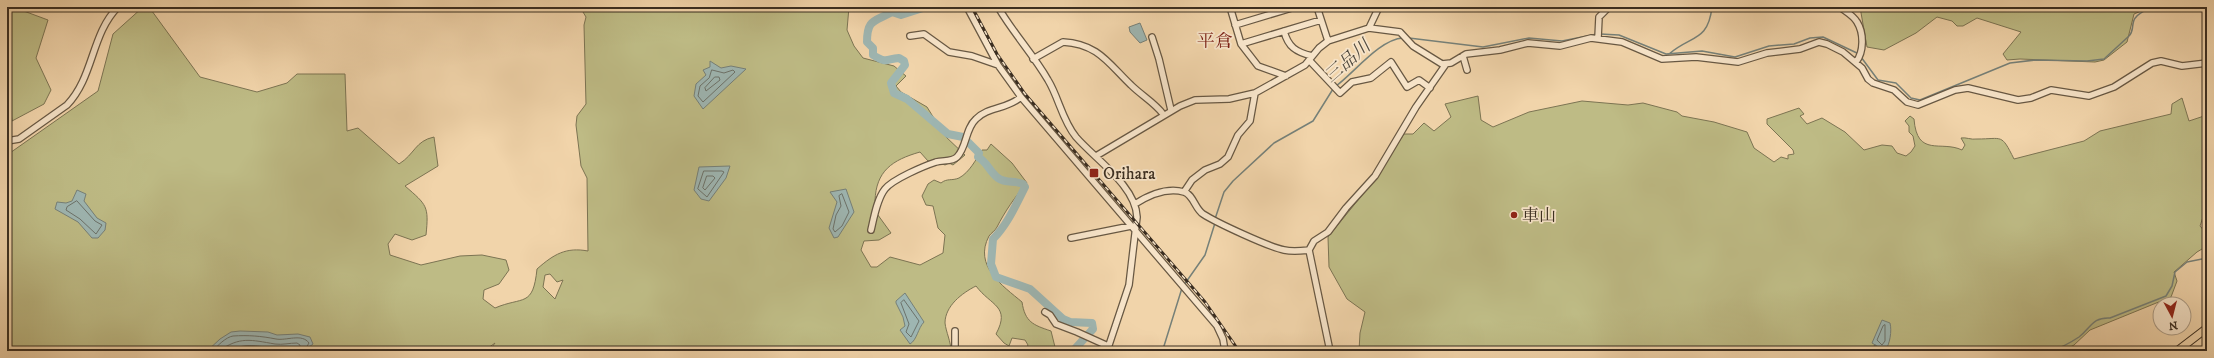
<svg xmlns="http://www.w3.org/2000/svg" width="2214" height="358" viewBox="0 0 2214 358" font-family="'IM FELL DW Pica','Noto Serif JP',serif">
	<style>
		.green { fill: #bebb85; stroke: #7c7453; fill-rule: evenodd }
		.water { fill: #9eb6b2; stroke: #768078 }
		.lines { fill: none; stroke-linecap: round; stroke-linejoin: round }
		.shore { stroke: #6c726a; stroke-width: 1 }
		.stream { stroke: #768078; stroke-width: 1.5 }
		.river { stroke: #9eb6b2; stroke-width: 8 }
		.minor-casing { stroke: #685843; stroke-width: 8 }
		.major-casing { stroke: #3b2e21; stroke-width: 9 }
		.minor { stroke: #f6e3c8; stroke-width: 5.5 }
		.major { stroke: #f1d4aa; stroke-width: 7 }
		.rail-casing { stroke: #3b2e21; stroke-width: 3 }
		.rail { stroke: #f6e3c8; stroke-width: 1.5; stroke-dasharray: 4.5; stroke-linecap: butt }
		.poi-dot { fill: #8f2418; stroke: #f6e3c8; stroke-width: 1.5 }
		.labels { text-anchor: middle; stroke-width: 3.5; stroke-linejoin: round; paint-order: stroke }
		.poi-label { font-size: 17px; fill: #3b2e21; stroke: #f6e3c8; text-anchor: start }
		.neighbourhood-label { font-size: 18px; fill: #7a1f14; stroke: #f6e3c8 }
		.water-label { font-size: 18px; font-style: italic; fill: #4f493e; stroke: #f6e3c8 }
	</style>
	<rect width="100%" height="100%" fill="#f1d4aa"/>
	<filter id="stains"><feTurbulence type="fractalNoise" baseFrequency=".005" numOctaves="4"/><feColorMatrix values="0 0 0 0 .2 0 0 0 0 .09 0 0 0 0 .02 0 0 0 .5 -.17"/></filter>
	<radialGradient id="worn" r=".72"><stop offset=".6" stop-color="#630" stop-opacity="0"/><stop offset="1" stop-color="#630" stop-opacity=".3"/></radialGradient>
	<path class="green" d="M7,7H13L48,20L36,58L51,90L44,104L12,121L8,87L11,68L7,67Z
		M143,7H149L200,77L257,92L287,83L297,74H345L347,131L358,128L399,164C415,154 415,141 434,137L438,166L405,186C427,205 429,206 426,235L412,240L395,234L388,244L390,255L421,265L460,256L482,255L506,260L509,270L499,284L484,290L483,299L495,308C523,296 533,308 537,269C554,254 566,247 588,251L587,178L581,166L576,125L577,116L586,104L584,25L586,17L580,7H849L847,30L854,46L863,58L894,66L906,76L896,86L901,92L927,107L945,136L965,155L953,165L949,163L945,165L934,160L928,161L920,152C892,160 876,171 875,201L878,202L875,211L891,233L879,240L864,241L861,250L871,267H877L890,257L920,265L943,253L945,235L938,228L933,206L926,205L922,196L928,184L934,180L941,183C947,178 952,181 959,178C970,172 976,159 982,150H987L991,144L1012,163L1027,183C1016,195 1004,213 997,227C995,231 991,233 989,236C973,266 1003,286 1022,302C1025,322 1033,325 1051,331L1056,351H1025L1028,345L1025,340L1012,338L1009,346L1004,343L996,334C1011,306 991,306 976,286C962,293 945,306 945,323C946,332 951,342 951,351H489L495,343L484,351H7V155L98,91L113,34ZM550,274L557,282L563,280L555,299L543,287L545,275Z
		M1860,7H2151L2134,14L2127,42L2104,60L2095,62L2020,59L2007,60L2003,54L2021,32L1977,18L1963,26H1957L1952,21L1937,17L1916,33L1884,50L1867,47Z
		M1478,96L1481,120L1493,127L1529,112L1582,101L1628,105L1643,103L1677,112L1682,116L1714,122L1747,132L1754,148L1774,162L1781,157L1788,159V155L1794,154L1793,150L1767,124V119L1799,108L1804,114L1800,116L1807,124L1822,118L1845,132L1864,150L1882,145L1892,146L1897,153L1906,156L1911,152L1915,146L1913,136L1909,132V126L1905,121L1910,116L1914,119C1917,158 1941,140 1962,150L1965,145L1961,138C1966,137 1971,140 1977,139C2003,139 2001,133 2014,159L2084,141L2100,131L2171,114L2172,104L2182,98L2189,121L2207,115V99V211H2205L2200,226L2207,234V246L2197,252L2174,272L2177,281L2171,297L2090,330L2074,345L2063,351H1359L1360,333L1365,312L1347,299L1329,267L1328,237L1376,178L1404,134H1413L1424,123L1434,131L1451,117L1445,104Z"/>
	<path class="water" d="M1140,23L1147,40L1140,43L1130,32L1129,27Z
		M710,61L721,68L731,66L746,69L703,109L694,96L696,84L706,75L703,70L710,67Z
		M730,166L726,178L709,201L701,199L694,190L699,167Z
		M846,189L854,212L838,237L834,238L829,228L837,202L830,192Z
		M77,190L86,194L84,201L97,218L106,223L105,230L98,238H92L78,222L55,209L57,202L66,203L72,201Z
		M905,293L924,322C918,328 917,340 910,344L900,330L905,326L903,317L896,303V301Z
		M1882,320L1890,323C1892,331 1890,344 1885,351L1872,343Z
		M240,331L268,332L277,335L298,334L310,337L313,344L304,351H207L220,339L231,332Z"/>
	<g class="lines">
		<path class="shore" d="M712,70L724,73L733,70L735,72L703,102L698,96L700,86L709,78Z
			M715,77H719L720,80L706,91L705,88Z
			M704,171H722L724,172L707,197L698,189Z
			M707,176H713L715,178L705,190L703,188Z
			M842,194L849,212L842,226L835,232L833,229L836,215L841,206L839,196Z
			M77,201L95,221L102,225L96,234L80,219L66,210L67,207Z
			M904,300L919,321L911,337L906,332L909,324L901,303Z
			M1885,325V341L1882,345L1877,340L1883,326Z
			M213,351C217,346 226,337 233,336C248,335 261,336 276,339C286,341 302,333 309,343L304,351
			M219,351C240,336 251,340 275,344C282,345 290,343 297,343L300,345L299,351
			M230,351C248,339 271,351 291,349L293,351"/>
		<path class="stream" d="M1600,34L1619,35L1666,54L1702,51L1735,57L1769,46L1794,44L1810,38L1823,37L1859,54
			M1409,38L1483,47L1529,38L1562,41L1597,34
			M1669,54C1691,35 1708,42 1712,7
			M1861,57L1878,80L1896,83L1911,98L1920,100L2010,63L2035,60L2087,61L2104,59L2129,36C2133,32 2132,29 2133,24C2134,13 2147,10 2156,7
			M1336,86C1354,73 1380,39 1403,38
			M1215,219L1224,192L1233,181L1274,143L1313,121L1333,89
			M1184,285L1205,255L1215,223
			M1159,351L1164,346L1182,288
			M1871,351L1875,345
			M2050,351C2061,348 2070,343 2079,337C2091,328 2092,317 2110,318L2166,296L2172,286L2175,272L2187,262L2207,258"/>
		<path class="river" d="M926,7L901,15L892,12C874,22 867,19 867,42L873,48V55C887,64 886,59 899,58L904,61L905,65L891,83L894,93L907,99L948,134L963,137L979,153L978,157C987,162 990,172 998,178C1006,184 1015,180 1023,184L1025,187C1016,205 1007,225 993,239L991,264L996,277L1030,289L1063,319L1070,322L1092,323L1093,329L1073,351"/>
		<defs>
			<path id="minor" d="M967,7L998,65L1021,97L1217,326L1223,339L1225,351
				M998,7C1013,33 1033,54 1048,80C1059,98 1062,120 1076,137C1095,159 1136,186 1137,217L1129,285L1107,351
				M1230,7L1241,44L1258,66L1286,76
				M1317,7L1328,41
				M1840,7C1846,12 1853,15 1857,22C1864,33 1864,52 1856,62
				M1235,25L1295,7
				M1369,28L1379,7
				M1284,31C1288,47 1296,52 1312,56
				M910,36L924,34L949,52L972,56L998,65
				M1152,37L1159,59L1171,110
				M1598,38L1599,17L1609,7
				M1241,44L1321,20
				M1463,56L1467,70
				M1033,59L1063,42C1098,44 1108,63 1131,85C1141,95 1155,103 1163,114
				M1309,60L1340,93L1352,82L1371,78L1391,62L1407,87L1419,80L1430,88
				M7,141L19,139L67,105C94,77 91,34 118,7
				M1096,156L1180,106L1195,100L1229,99L1255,93L1305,65L1319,48L1328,41L1369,28L1400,32L1413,46L1442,64L1451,63L1466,54L1500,50L1528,43L1560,46L1591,38L1622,42L1662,59L1696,57L1738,62L1767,53L1800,49L1819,42L1827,44L1843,52L1862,68L1868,79L1873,83L1894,90L1907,102L1918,105L1955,90L1968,88L2018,100L2031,98L2051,90L2089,96L2114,87L2152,63L2161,61L2182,66L2207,63
				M1184,192L1192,180L1205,170L1220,164L1228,157L1238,135L1250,121L1255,93
				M1135,204C1149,195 1166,187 1184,192C1193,194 1195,209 1203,214C1217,223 1269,247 1284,250C1293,252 1300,251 1309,250
				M871,230C874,217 877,199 885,189C893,179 924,166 936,162C943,160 952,162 957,157C967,147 965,129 976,119C989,106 1006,110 1021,97
				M1071,238L1131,226
				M1045,312L1050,315L1056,324L1077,332L1108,346
				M955,331V351
				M2184,346L2187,351
				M1330,351L1309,250L1314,241L1328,232L1346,208L1375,176L1416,107L1446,64"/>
			<path id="major" d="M2177,351L2207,328"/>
		</defs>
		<use href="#minor" class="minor-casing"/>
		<use href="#major" class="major-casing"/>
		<use href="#minor" class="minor"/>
		<use href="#major" class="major"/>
		<defs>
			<path id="rail" d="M972,7L997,54L1025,94L1205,302L1239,351"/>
		</defs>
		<use href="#rail" class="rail-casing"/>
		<use href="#rail" class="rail"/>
	</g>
	<g class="poi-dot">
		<rect x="1089" y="168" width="10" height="10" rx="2"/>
		<circle cx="1514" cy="215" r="4"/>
	</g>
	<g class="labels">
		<g class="poi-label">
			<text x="1103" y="179">Orihara</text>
			<text x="1522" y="221">車山</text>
		</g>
		<g class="neighbourhood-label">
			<text x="1215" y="47">平倉</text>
		</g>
		<g class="water-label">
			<text transform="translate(1347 61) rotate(-41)" y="6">三品川</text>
		</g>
	</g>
	<rect width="2214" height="358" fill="none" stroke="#f1d4aa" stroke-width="24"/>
	<rect x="8" y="8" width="2198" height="342" fill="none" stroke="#3b2e21" stroke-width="2"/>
	<rect x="12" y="12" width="2190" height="334" fill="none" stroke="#3b2e21"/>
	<g transform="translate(2172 316) rotate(173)"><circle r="19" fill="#f6e3c8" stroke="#ab9b85"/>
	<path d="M0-3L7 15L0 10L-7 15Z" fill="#8f2418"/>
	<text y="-6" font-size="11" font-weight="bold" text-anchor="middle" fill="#3b2e21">N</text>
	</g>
	<rect width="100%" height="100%" filter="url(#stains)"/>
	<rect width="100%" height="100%" fill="url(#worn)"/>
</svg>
